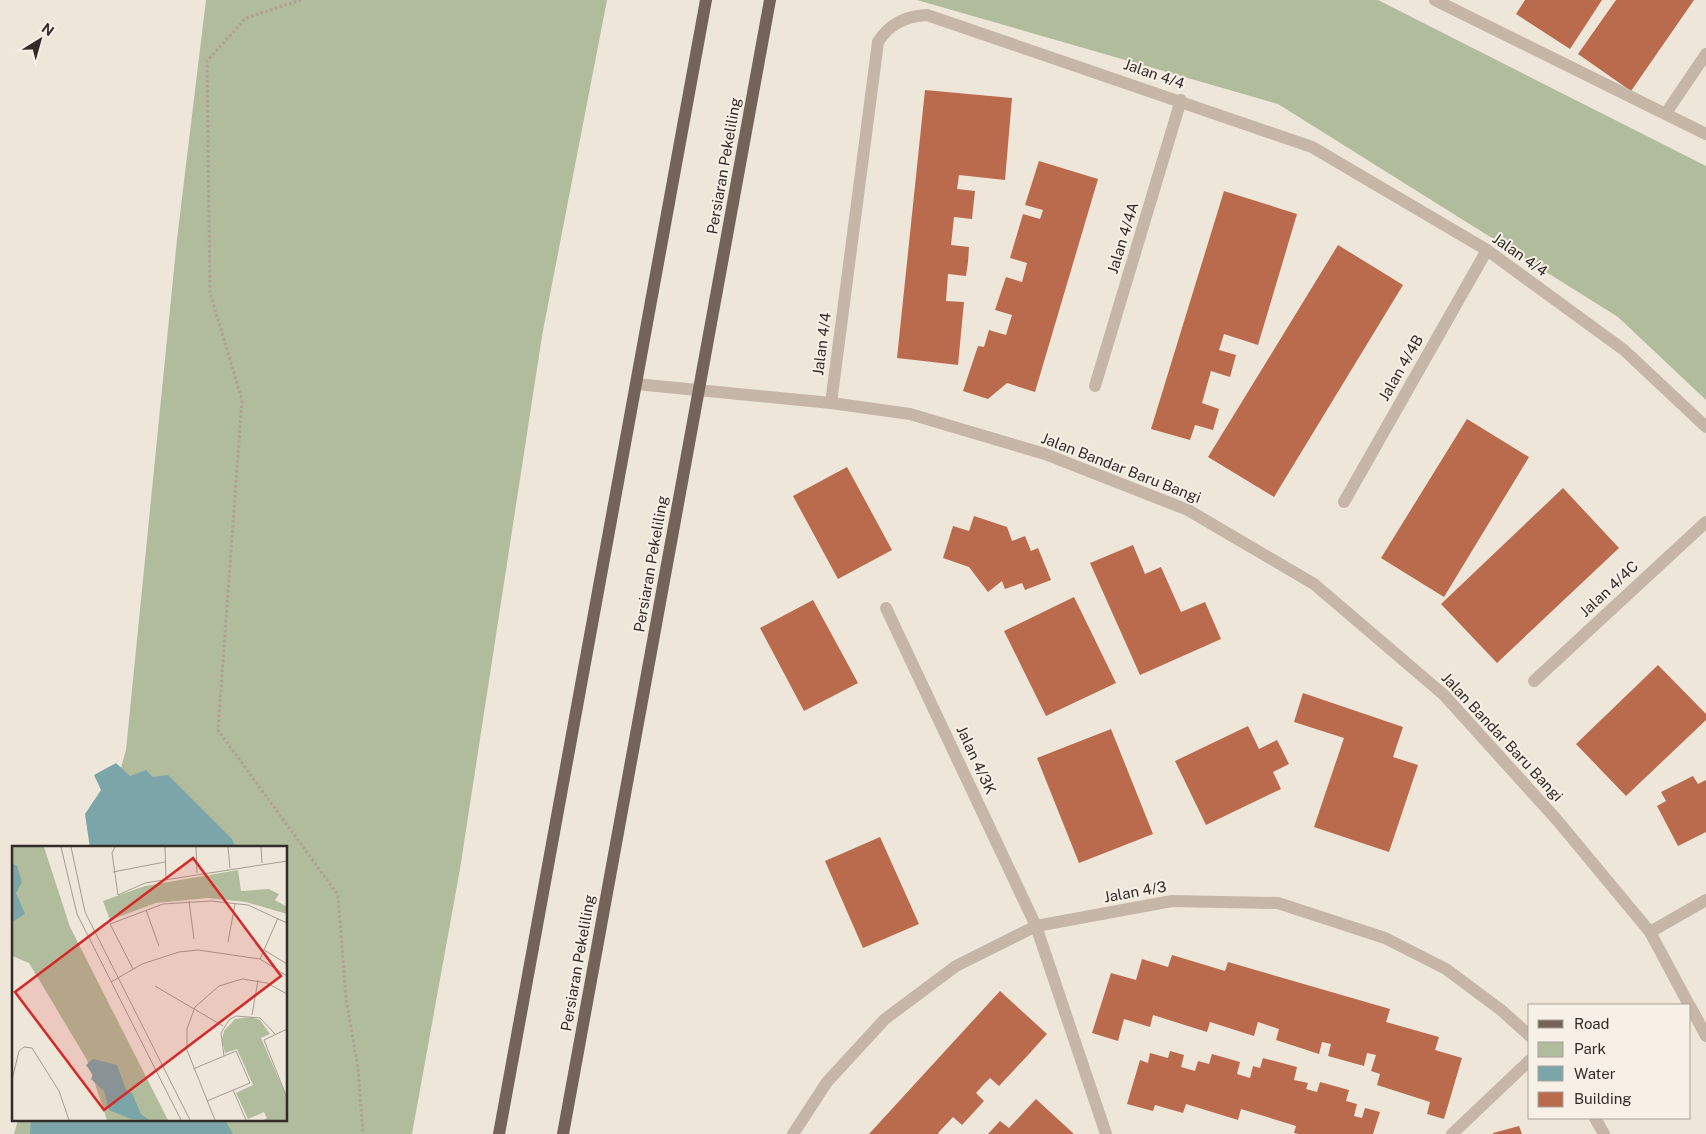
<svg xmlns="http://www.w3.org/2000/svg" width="1706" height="1134" viewBox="0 0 1706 1134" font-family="'Public Sans',sans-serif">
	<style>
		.green { fill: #b0bc9c }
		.water { fill: #7ca5a9 }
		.building { fill: #ba6b4d }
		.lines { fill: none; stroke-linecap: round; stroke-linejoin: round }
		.path { stroke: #b1a092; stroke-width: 3; stroke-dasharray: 2.5 2.5; stroke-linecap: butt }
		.minor { stroke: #c5b6a7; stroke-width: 12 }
		.major { stroke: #736359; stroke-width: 12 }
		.labels { text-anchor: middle; stroke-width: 4; stroke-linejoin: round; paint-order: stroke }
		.street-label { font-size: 15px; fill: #332b27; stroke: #f7f0e6 }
		.inset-road { fill: none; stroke: #a49b92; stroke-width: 1 }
		.view { fill: #d62828; fill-opacity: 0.15; stroke: #d62828; stroke-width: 2.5 }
		.inset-edge { fill: none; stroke: #332b27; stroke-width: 2.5 }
	</style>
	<rect width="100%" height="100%" fill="#efe6da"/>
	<path class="green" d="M206,0H607L542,336L460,869L412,1134H14L18,1120H286V848H98L126,750L177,239Z
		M917,0H1378L1706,166V400L1618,317L1278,104Z"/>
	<path class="water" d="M116,763L130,776L146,770L153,777L168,775L232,839L236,848H90L85,814L101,790L94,775Z
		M31,1120H225L233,1134H30Z"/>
	<path class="building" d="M1525,0H1602L1570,49L1516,14Z
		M1616,0H1694L1631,91L1578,54Z
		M925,90L1012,98L1005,180L959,175L957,189L975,191L972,219L954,217L951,245L969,247L968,262L966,276L948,274L946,301L964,302L958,365L897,358Z
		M1039,161L1098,179L1035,392L1007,383L988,399L963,391L978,346L984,347L989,330L1006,335L1012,315L995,310L1006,277L1022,282L1027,263L1010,258L1023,214L1040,219L1043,210L1025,205Z
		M1224,191L1297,214L1258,345L1224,334L1219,350L1236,355L1230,377L1211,371L1202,403L1219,409L1213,430L1195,425L1190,440L1151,429Z
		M1338,245L1403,285L1274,497L1208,457Z
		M1467,419L1529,457L1444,597L1381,558Z
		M847,467L892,550L838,579L793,496Z
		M1563,488L1619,548L1497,663L1441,604Z
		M974,516L1007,527L1012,541L1025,536L1031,551L1038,548L1051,580L1025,590L1022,583L1005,589L1002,581L988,592L969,567L943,558L953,526L969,531Z
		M1133,545L1145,574L1161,567L1181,612L1205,602L1221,639L1140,675L1090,563Z
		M1074,597L1116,683L1046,716L1004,631Z
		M813,600L858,683L804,711L760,628Z
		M1658,665L1706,714V720L1626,796L1576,744Z
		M1303,693L1403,727L1393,757L1418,765L1389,852L1314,827L1344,738L1294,722Z
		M1248,726L1259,749L1277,740L1289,764L1273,772L1281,789L1206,825L1175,761Z
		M1111,729L1153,834L1079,863L1037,758Z
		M1693,776L1698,784L1706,780V832L1678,846L1657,806L1666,801L1661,792Z
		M880,837L919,924L863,948L825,861Z
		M1172,955L1225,971L1228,962L1390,1009L1386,1022L1439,1037L1435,1050L1462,1058L1444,1119L1427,1114L1430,1102L1377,1085L1380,1074L1371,1071L1376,1055L1367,1053L1364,1066L1328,1056L1331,1044L1322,1042L1319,1054L1276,1040L1279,1029L1258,1022L1254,1036L1210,1022L1207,1032L1153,1015L1150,1027L1124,1019L1118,1041L1092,1033L1111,973L1136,980L1142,959L1168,967Z
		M1000,991L1047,1034L1029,1054L999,1086L990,1078L983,1085L976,1093L984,1101L962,1125L953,1117L938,1133L939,1134H869Z
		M1170,1051L1184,1055L1181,1067L1195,1071L1198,1061L1209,1064L1212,1054L1240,1062L1237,1074L1250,1078L1253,1066L1260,1068L1263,1058L1297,1067L1294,1080L1308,1083L1306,1089L1317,1092L1320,1082L1349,1090L1346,1101L1357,1104L1354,1116L1362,1118L1365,1108L1380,1112L1373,1134H1299L1294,1133L1296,1126L1241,1109L1238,1120L1186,1104L1183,1113L1155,1105L1153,1111L1127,1104L1140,1060L1148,1063L1150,1053L1168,1058Z
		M1036,1099L1074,1134H988L1000,1121L1009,1128Z
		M1519,1126L1522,1134H1493V1133Z"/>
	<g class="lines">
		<path class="path" d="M301,0L246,18L207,61L210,293L242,400L218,730L338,895L346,999L358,1068L363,1134"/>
		<path class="minor" d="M1435,0L1706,134
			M1666,113L1706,54
			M636,384L831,403L910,414L1045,454L1188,510L1314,584L1444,695L1557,820L1650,932L1689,1005
			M1095,386L1181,100
			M831,403L878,42C889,24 905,16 927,15L1312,147L1487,250L1624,350L1706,427
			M1344,502L1487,250
			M886,608L1036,926L1106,1134
			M1534,681L1706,522
			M1650,932L1706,900
			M1690,1006L1706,1036
			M1595,1118L1604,1134
			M793,1134L827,1082L885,1019L956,966L1036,926L1172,901L1278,903L1385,938L1446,969L1501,1010L1530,1036
			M1452,1134L1530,1060"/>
		<path class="major" d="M499,1134L706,0
			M563,1134L770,0"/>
	</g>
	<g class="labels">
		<g class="street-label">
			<text transform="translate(1154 74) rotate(19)" y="5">Jalan 4/4</text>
			<text transform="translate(724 166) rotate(-80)" y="5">Persiaran Pekeliling</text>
			<text transform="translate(1123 238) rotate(-73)" y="5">Jalan 4/4A</text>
			<text transform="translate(1520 255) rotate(35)" y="5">Jalan 4/4</text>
			<text transform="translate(822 344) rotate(-83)" y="5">Jalan 4/4</text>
			<text transform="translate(1401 368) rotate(-60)" y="5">Jalan 4/4B</text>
			<text transform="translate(1121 468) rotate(21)" y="5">Jalan Bandar Baru Bangi</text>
			<text transform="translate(651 564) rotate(-80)" y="5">Persiaran Pekeliling</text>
			<text transform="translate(1609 589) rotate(-43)" y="5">Jalan 4/4C</text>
			<text transform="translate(1502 737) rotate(47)" y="5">Jalan Bandar Baru Bangi</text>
			<text transform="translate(976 760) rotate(65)" y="5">Jalan 4/3K</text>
			<text transform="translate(1135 892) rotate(-10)" y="5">Jalan 4/3</text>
			<text transform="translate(578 963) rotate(-80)" y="5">Persiaran Pekeliling</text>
		</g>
	</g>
	<g transform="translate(12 846)">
		<rect width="275" height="275" fill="#efe6da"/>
		<path d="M0,1H32L58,81L156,274H95L75,214L17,117L0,110ZM226,24L229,45L257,43L267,48L263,54L275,61V68L234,56L196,52L144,57L98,74L91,55L133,40ZM239,171L248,174L258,188L249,192L275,252V274H251L255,272L252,266L236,273L224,247L241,239L225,203L213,207L210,194L212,185L223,173Z" fill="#b0bc9c"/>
		<path d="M0,17L5,20L10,36L4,47L13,68L0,76ZM81,213L105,219L114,244L120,247L129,268L137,274L119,273L97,264L92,245L79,233L81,229L74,219Z" fill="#7ca5a9"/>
		<path class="inset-road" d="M49,1L65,68L169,274M59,1L73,66L178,274M103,1L100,7L106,49L133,37L275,15M153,1L154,33M184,1L185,27M216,1L218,22M249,1L250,17M101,26L153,16M177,55L182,93M134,64L147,100M216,96L223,58M252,104L275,118M248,113L266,72M121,123L98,78L151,58L199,55L236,59L275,77M99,136L130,118L167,106L186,104L248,113L275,130M143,140L211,180M240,169L246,134M275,183L252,194L275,252M212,210L209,187L217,174L224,170L248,172L263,188M181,223L224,205L238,237L195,255M0,234L7,205L12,201L20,202L47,245L57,274M221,244L234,274M203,274L175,204V183L183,161L207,140L230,133L255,137L275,148"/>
		<path class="view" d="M181,12L269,130L92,264L3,146Z"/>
		<rect width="275" height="275" class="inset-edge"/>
	</g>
	<rect x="1528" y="1004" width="162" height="115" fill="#f7f0e6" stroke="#a9a19a"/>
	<rect x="1538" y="1020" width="25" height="8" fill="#736359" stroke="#a9a19a"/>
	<text x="1574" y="1029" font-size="15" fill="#332b27">Road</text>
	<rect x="1538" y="1042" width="25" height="15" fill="#b0bc9c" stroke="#a9a19a"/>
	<text x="1574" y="1054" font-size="15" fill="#332b27">Park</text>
	<rect x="1538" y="1066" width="25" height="15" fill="#7ca5a9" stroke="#a9a19a"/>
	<text x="1574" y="1079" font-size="15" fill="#332b27">Water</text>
	<rect x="1538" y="1092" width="25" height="15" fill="#ba6b4d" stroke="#a9a19a"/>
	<text x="1574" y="1104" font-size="15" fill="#332b27">Building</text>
	<g transform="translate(40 40) rotate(37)" stroke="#f7f0e6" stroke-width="4" paint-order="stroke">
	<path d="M0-4L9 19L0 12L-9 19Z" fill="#332b27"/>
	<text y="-8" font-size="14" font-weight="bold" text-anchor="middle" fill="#332b27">N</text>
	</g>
</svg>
